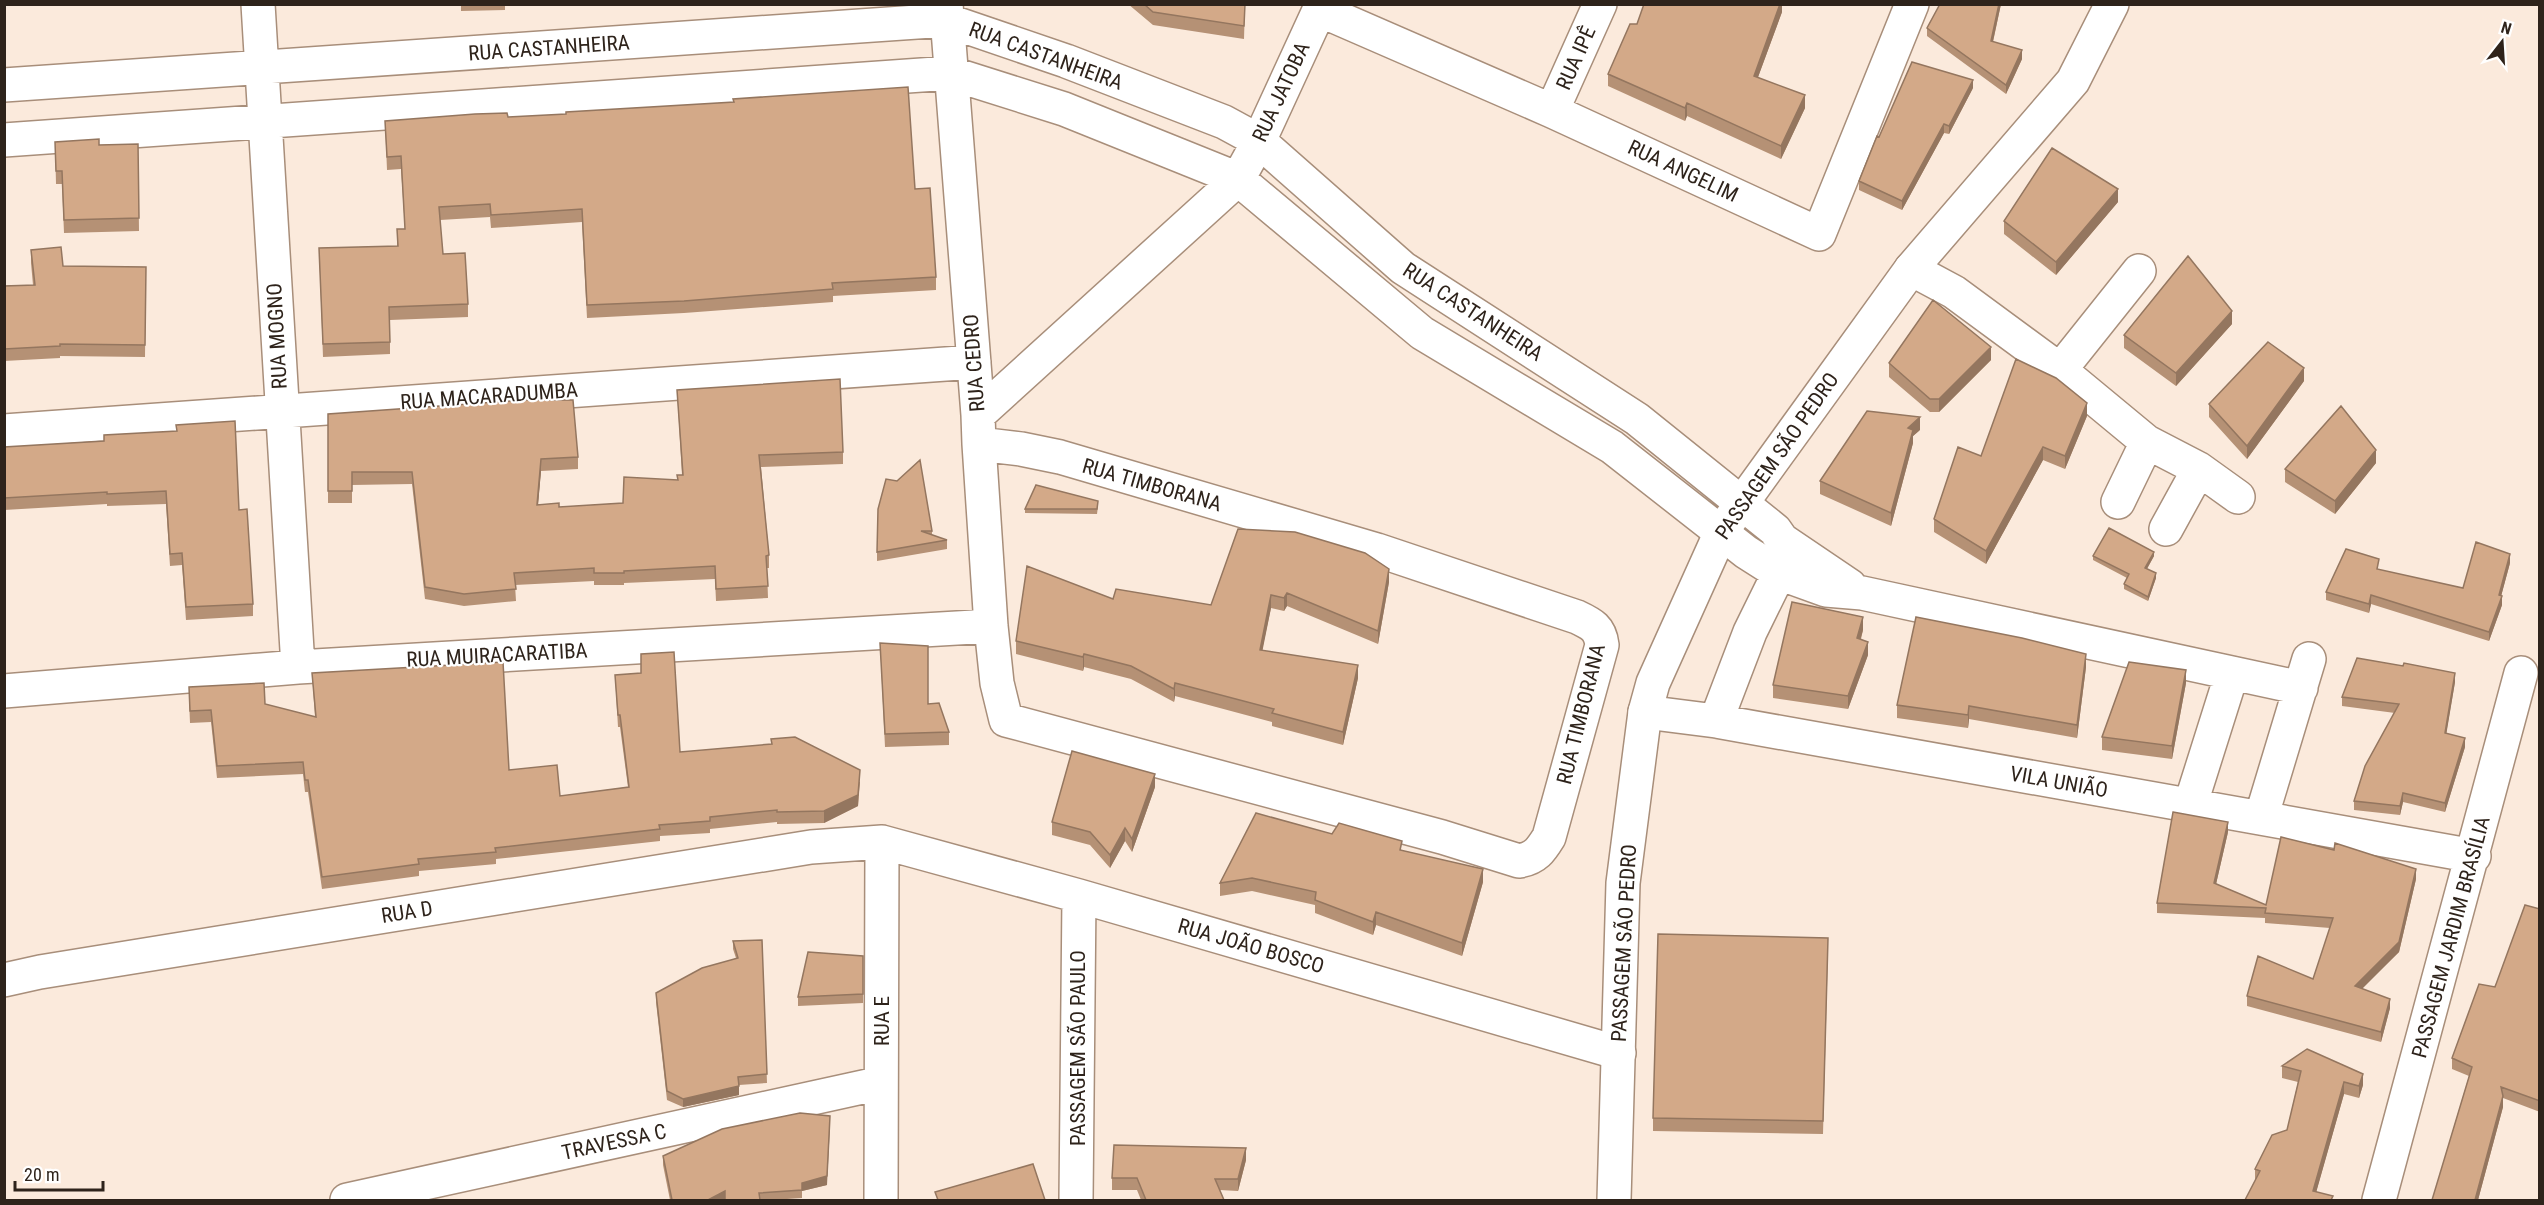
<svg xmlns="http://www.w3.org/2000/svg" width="2544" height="1205" viewBox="0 0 2544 1205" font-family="'Roboto Condensed',sans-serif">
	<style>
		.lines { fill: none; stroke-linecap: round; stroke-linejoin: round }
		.minor-casing { stroke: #a88e7a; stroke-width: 36 }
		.tertiary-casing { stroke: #a88e7a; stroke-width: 36 }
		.minor { stroke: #fff; stroke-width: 33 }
		.tertiary { stroke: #fff; stroke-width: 33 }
		.wall { fill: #b59175 }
		.shaded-wall { fill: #94765f }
		.building { fill: #d3a988; stroke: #94765f; stroke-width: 1.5 }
		.labels { text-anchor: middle; stroke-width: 4.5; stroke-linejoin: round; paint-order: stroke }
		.street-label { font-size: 21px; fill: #2e231b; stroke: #fff }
	</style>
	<rect width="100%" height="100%" fill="#fbeadc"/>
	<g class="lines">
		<defs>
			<path id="minor" d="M258,4L298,667
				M946,4L978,415L979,444L991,626L997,683L1006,720L1442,837L1519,861C1536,858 1541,850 1549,837L1602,645C1600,628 1592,624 1577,617L1377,550L1060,457L1021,449L979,444
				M1320,10L1552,111L1819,234L1912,4
				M4,85L946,20L1066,61L1224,122L1259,141L1403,268L1637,419L1775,530L1782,540L1850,586
				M1552,111L1600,4
				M4,140L950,73L1064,109L1238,179L1422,333L1612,447L1746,552L1779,573L1826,590L1862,593L2301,688
				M1911,269L1954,292L2060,370L2147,442L2199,469L2238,497
				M2060,370L2139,271
				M978,415L1238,179L1259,141L1322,4
				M4,431L974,362
				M2118,502L2147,442
				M2166,529L2199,469
				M4,691L298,667L991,626
				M1645,712L1716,721L2474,856
				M1716,721L1750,632L1779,573
				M2190,806L2232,673
				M2261,818L2309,659
				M4,980L40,972L811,847L882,842L1079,896L1619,1053
				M347,1200L881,1083
				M881,1200L882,842
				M1076,1200L1079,896
				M2379,1200L2521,673"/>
			<path id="tertiary" d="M1614,1200L1623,883L1645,712L1653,683L1721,532L1911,269L2073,81L2112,4"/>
		</defs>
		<use href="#minor" class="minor-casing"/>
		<use href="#tertiary" class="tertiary-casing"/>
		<use href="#minor" class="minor"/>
		<use href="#tertiary" class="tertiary"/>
	</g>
	<path class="wall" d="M461,4H505V10L461,11Z
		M1128,4H1245L1244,39L1153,25Z
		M1782,4V12L1758,77L1805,108L1781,159L1687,116L1685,121L1608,86V74Z
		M1940,4H2001L1993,42L2022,59L2006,94L1927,36V28Z
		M1973,88L1949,134L1944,133L1902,210L1859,190V181L1879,137Z
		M508,117L915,189L936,277V290L833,296V302L684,313L587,318L582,222L491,228L490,217L440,220L443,254L468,304V317L390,320V354L323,357L319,248L397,246V229H405L401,169L387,170L385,121Z
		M55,142L99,145L138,144L139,231L64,233L62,184H56Z
		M2118,202L2056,275L2004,234V221Z
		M31,250L63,266L146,267L145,357L60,356V358L4,361V286L33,285L31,263Z
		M2232,324L2176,386L2124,348V335Z
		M1991,360L1939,412H1930L1889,377V363Z
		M2304,381L2247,459L2209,417V404Z
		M677,390L843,452V464L761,467L769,555V568H767L768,598L716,601L715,579L624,583V585H594V581L515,585L516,601L464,606L425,599L412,484L352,485V503H328V414L578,457V469L541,471L538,504L559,507L623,503L677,480L682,475Z
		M2087,416L2065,469L2043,460L1986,564L1934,532V519L1981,456Z
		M1920,430L1913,436V443L1891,526L1820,494V481Z
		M4,447L239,510L253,604V616L186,620L182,565L170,566L166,504L107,506V504L4,510Z
		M2376,463L2335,514L2285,482V469Z
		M897,481L932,531V535L947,540V549L877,561V552Z
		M1098,506L1097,514L1025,513V509Z
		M1365,553L1389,582L1378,644L1287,606L1284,611L1271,608L1262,650L1358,678L1343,745L1272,726V722L1175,696L1174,702L1131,679L1084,667L1083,671L1016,654V641L1113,599L1211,605Z
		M2093,556H2154L2147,569L2156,578L2148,601L2124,589V584L2127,578L2093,560Z
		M2510,563L2501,596L2502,605L2489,641L2371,604L2369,613L2326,600V592L2379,570L2463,588Z
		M1863,630L1861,639L1868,655L1848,709L1773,698V685Z
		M880,643L928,704L949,732V745L885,747Z
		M2086,667L2077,738L1969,719L1968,728L1897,718V705Z
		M312,673L560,796L628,787L620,727H618L615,675L680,752L860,782L858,806L824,823L777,824V822L710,829V833L660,836V841L496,859V864L419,871V876L322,889L308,792H305L303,774L217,778L211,722L190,723L189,699V687L315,717Z
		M2455,682L2446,734L2465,747L2445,812L2403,802L2400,815L2354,810V801L2395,713L2342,706V697Z
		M2186,683L2172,759L2102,750V737Z
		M1155,787L1132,852L1125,841L1110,868L1090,845L1052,835V822Z
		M2228,832L2216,884L2266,905L2416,879L2399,952L2362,988L2390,1008L2381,1042L2247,1006V996L2313,979L2330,928L2265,923V918L2157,913V903Z
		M1332,834L1402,850L1483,882L1462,956L1376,925L1373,935L1315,913V905L1252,891L1220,896V883Z
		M2540,909V1112L2503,1098V1107L2478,1200H2432L2469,1076L2452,1069V1058Z
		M762,940L767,1083L739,1085V1095L683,1107L667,1100L656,1002V993L736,958L733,949V941Z
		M1828,951L1823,1134L1653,1131V1118Z
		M863,956V1003L798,1006V997Z
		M2282,1066L2363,1085L2359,1098L2344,1094L2316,1192L2333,1200L2255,1180V1169L2287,1130L2298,1082L2282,1078Z
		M663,1156L827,1185L802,1191V1198L772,1200H670L663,1165Z
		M1246,1160L1238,1191L1220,1190L1224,1200H1141L1137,1190H1112V1178Z"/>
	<path class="shaded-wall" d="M1780,4H1782V12L1754,88V76Z
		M1999,4H2001L1991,50V41Z
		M2022,50V59L2006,94V85Z
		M1973,80V88L1949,134V126Z
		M1805,95V108L1781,159V146Z
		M1687,103V116L1685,121V108Z
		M1944,124V133L1902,210V201Z
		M2118,189V202L2056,275V262Z
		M2232,311V324L2176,386V373Z
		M1991,347V360L1939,412V399Z
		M2304,368V381L2247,459V446Z
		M2087,403V416L2065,469V456Z
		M1920,417V430L1913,436V443L1891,526V513L1908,428Z
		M2043,447V460L1986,564V551Z
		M2376,450V463L2335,514V501Z
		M541,459V471L537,517V505Z
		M2154,552V556L2145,572V568Z
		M2510,554V563L2499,604V595Z
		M1389,569V582L1378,644V631Z
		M2156,573V578L2148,601V597Z
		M1287,593V606L1284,611V598Z
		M1271,595V608L1260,663V650Z
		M2371,595V604L2369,613V604Z
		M2502,596V605L2489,641V632Z
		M1863,617V630L1857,651V638Z
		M1868,642V655L1848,709V696Z
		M1084,654V667L1083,671V657Z
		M2086,654V667L2077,738V725Z
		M1358,665V678L1343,745V732Z
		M2186,670V683L2172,759V746Z
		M2455,673V682L2445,742V733Z
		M1175,683V696L1174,702V689Z
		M1969,706V719L1968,728V715Z
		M2465,738V747L2445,812V803Z
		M860,770L858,806L824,823V811Z
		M1155,774V787L1132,852V839Z
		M2403,793V802L2400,815V806Z
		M2228,822V832L2214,893V883Z
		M1125,828V841L1110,868V855Z
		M1483,869V882L1462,956V943Z
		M2416,869V879L2399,952L2355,996V986Z
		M1376,912V925L1373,935V922Z
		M2390,999V1008L2381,1042V1032Z
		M2363,1074V1085L2359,1098V1086Z
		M2344,1082V1094L2314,1200L2313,1191Z
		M739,1086V1095L683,1107V1099Z
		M2503,1096V1107L2478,1200H2475Z
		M830,1125L827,1185L802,1191V1183Z
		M1246,1148V1160L1238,1191V1179Z
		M725,1191V1200H708Z"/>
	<path class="building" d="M1144,4H1245L1244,26L1153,12Z
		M1644,4H1780L1754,76L1805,95L1781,146L1687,103L1685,108L1608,74L1630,24H1637Z
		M1940,4H1999L1991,41L2022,50L2006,85L1927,28Z
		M1912,62L1973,80L1949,126L1944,124L1902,201L1859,181L1877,136L1879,137Z
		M908,87L915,189L930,188L936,277L832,283L833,289L684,301L587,305L582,209L491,215L490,204L439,207L443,254L465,253L468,304L389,307L390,342L323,344L319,248L398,246L397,229H405L401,156L387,157L385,121L475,114L507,113L508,117L566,114V112L734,102L733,99Z
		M99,139V145L138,144L139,218L64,220L62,171H56L55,142Z
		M2052,148L2118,189L2056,262L2004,221Z
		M61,247L63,266L146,267L145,345L60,344V346L4,349V286L35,285L31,250Z
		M2188,256L2232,311L2176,373L2124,335Z
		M1933,300L1991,347L1939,399H1930L1889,363Z
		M2268,342L2304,368L2247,446L2209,404Z
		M2016,359L2056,378L2087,403L2065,456L2043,447L1986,551L1934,519L1958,447L1981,456Z
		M840,379L843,452L759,455L769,555L766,556L768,586L716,589L715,566L624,571V573H594V568L514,573L516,589L464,594L425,587L412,472H352V491H328V414L524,400H573L578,457L541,459L537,505L559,503V507L623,503L624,477L678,480L677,475H683L677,390Z
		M2341,406L2376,450L2335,501L2285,469Z
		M1867,411L1920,417L1908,428L1913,430L1891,513L1820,481Z
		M235,421L239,510L247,509L253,604L186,607L182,553L170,554L166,491L107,494V492L4,498V447L104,441V435L177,431L176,425Z
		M920,460L932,531H921L947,540L877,552L878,509L886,479L897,481Z
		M1036,485L1098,501L1097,509H1025Z
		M2109,528L2154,552L2145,568L2156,573L2148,597L2124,584L2129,574L2093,556Z
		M1238,529L1295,532L1365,553L1389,569L1378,631L1287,593L1284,598L1271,595L1260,650L1358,665L1343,732L1272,713L1274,709L1175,683L1174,689L1131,666L1084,654L1083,657L1016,641L1027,566L1113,599L1116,589L1211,605Z
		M2476,542L2510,554L2499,595L2502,596L2489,632L2371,595L2369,604L2326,592L2346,549L2379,559L2377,569L2463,588Z
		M1792,602L1863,617L1857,638L1868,642L1848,696L1773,685Z
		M1916,617L2022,638L2086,654L2077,725L1969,706L1968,715L1897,705Z
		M880,643L928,646V704L939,703L949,732L885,734Z
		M674,652L680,752L772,744L771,739L795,737L860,770L858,795L824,811L777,812V810L710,817V821L659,825L660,829L495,848L496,852L418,859L419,864L322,877L308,780H305L303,762L217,766L211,710L190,711L189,687L264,683L265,704L316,717L312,673L503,662L509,770L557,765L560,796L629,787L620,715H618L615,675L641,673V654Z
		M2357,658L2403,666L2404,663L2455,673L2445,733L2465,738L2445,803L2403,793L2400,806L2354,801L2365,766L2399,704L2342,697Z
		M2129,662L2186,670L2172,746L2102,737Z
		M1072,751L1155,774L1132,839L1125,828L1110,855L1090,832L1052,822Z
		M2173,812L2228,822L2214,883L2266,905L2281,837L2334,850L2335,843L2416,869L2399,942L2355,986L2390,999L2381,1032L2247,996L2258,956L2313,979L2333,918L2265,913L2266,908L2157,903Z
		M1256,813L1332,834L1339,823L1402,841L1400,850L1483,869L1462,943L1376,912L1373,922L1315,900L1316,892L1252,878L1220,883Z
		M2525,905L2540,909V1101L2501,1087L2503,1096L2475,1200H2432L2472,1067L2452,1058L2479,984L2495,987Z
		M1658,934L1828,938L1823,1121L1653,1118Z
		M762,940L767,1074L738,1077L739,1086L683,1099L667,1091L656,993L702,968L738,958L733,941Z
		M808,952L863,956V994L798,997Z
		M2307,1049L2363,1074L2359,1086L2344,1082L2313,1191L2333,1196L2331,1200H2245L2260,1171L2255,1169L2272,1135L2287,1130L2301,1071L2282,1066Z
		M800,1113L830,1116L827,1176L802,1183V1190L759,1193L760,1200H725V1191L708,1200H672L663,1156L722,1129Z
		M1114,1145L1246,1148L1238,1179H1215L1224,1200H1146L1137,1178H1112Z
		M1033,1164L1045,1200H938L935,1192Z"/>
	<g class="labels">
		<g class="street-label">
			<text transform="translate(549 48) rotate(-4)" y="7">RUA CASTANHEIRA</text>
			<text transform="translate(1046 56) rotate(20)" y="7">RUA CASTANHEIRA</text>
			<text transform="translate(1576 58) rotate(-66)" y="7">RUA IPÊ</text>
			<text transform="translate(1281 92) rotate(-65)" y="7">RUA JATOBA</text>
			<text transform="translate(1683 171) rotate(25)" y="7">RUA ANGELIM</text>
			<text transform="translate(1473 312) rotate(33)" y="7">RUA CASTANHEIRA</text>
			<text transform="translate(277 336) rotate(-93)" y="7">RUA MOGNO</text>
			<text transform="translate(974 363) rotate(-94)" y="7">RUA CEDRO</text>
			<text transform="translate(489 396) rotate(-4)" y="7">RUA MACARADUMBA</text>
			<text transform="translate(1777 456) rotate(-55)" y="7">PASSAGEM SÃO PEDRO</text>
			<text transform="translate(1152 485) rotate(16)" y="7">RUA TIMBORANA</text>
			<text transform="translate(497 655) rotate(-3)" y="7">RUA MUIRACARATIBA</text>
			<text transform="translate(1581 714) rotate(-76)" y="7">RUA TIMBORANA</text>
			<text transform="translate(2059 782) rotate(10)" y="7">VILA UNIÃO</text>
			<text transform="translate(407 912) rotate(-9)" y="7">RUA D</text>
			<text transform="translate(2451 937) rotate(-75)" y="7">PASSAGEM JARDIM BRASÍLIA</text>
			<text transform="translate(1624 943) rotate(-87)" y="7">PASSAGEM SÃO PEDRO</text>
			<text transform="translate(1251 946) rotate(16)" y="7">RUA JOÃO BOSCO</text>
			<text transform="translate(882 1021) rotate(-90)" y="7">RUA E</text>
			<text transform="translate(1078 1048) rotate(-90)" y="7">PASSAGEM SÃO PAULO</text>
			<text transform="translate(614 1142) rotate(-12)" y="7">TRAVESSA C</text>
		</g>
	</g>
	<rect width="2544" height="1205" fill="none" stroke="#2e231b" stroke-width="12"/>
	<g transform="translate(2502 42) rotate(17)" stroke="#ffffff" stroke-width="4.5" paint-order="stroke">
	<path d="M0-4.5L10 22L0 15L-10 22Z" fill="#2e231b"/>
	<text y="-9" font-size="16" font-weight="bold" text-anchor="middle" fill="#2e231b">N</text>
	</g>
	<path d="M15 1181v9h88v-9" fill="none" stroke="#2e231b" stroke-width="3"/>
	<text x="24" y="1181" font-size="18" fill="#2e231b" stroke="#ffffff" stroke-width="4.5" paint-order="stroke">20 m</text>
</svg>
